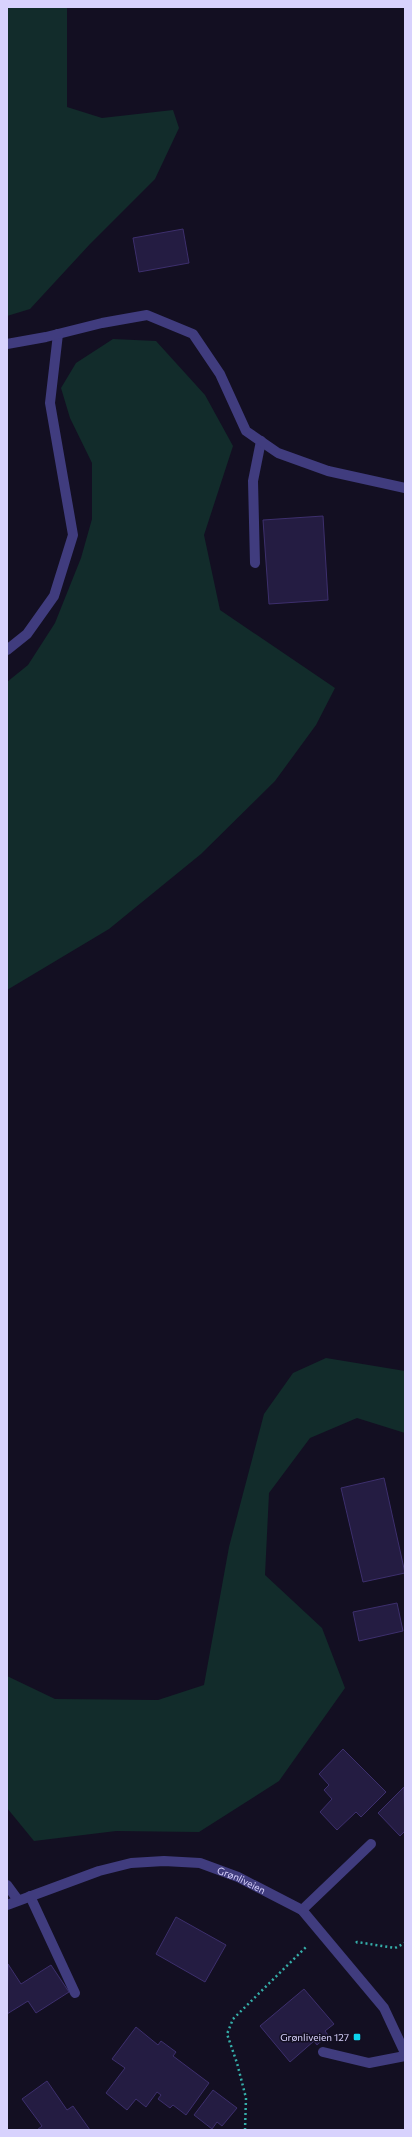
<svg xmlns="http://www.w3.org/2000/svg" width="412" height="2137" viewBox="0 0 412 2137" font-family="Commissioner,sans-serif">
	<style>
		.green { fill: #122c2b }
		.building { fill: #241c42; stroke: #3d2f6d }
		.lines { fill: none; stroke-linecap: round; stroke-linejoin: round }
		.path { stroke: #35aea9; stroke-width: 2.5; stroke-dasharray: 2 3; stroke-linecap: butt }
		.service { stroke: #403c7e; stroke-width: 10 }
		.minor { stroke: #403c7e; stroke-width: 10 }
		.poi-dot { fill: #0cd4ee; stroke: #130f22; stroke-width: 1.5 }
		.labels { text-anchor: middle; stroke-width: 3; stroke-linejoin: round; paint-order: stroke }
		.street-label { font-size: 10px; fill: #d8d2fd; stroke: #130f22 }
		.poi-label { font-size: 10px; fill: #d8d2fd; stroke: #130f22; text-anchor: end }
	</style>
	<rect width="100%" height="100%" fill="#130f22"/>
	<path class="green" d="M7,7H67V107L102,118L173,110L179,128L155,179L90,244L30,309L7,316Z
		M113,339L156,341L205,395L233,446L204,535L220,610L335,688L316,725L275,781L201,854L109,929L7,990V682L28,665L55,623L81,558L92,519V463L70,418L61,388L76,363Z
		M326,1358L405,1371V1433L357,1418L310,1438L269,1493L265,1575L322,1628L345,1688L279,1781L199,1832L116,1831L34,1841L7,1808V1676L55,1699L158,1700L204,1685L229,1547L264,1414L293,1373Z"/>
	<path class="building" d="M183,229L189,263L139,272L133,238Z
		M323,516L328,600L269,604L263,520Z
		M384,1478L405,1573L363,1582L341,1488Z
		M397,1603L403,1631L359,1641L353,1612Z
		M343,1749L386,1792L361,1817L356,1812L337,1830L320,1812L332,1799L324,1790L329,1785L319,1774Z
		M404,1787L405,1831L400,1836L378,1813Z
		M176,1917L226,1945L205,1982L156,1954Z
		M8,1964L21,1984L51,1965L69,1992L36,2013L28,2001L7,2014Z
		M304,1989L334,2024L325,2031L328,2035L317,2045L314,2041L290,2062L260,2026Z
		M136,2027L158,2045L161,2041L176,2052L173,2056L209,2083L186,2115L173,2105L170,2108L158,2099L161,2095L157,2092L146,2107L136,2099L127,2110L106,2093L125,2068L112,2059Z
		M47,2081L67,2110L73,2106L90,2130H37L42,2126L22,2099Z
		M213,2090L237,2108L222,2126L217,2122L212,2129L194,2115Z"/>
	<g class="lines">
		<path class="path" d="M356,1943L357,1942L395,1948L405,1943
			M245,2130L246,2098L237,2063L227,2034L233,2019L306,1947"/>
		<path class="service" d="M255,563L253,481L261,441
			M7,650L27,634L54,596L73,535L50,403L58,334
			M7,1885L18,1900
			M30,1896L75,1993
			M302,1910L371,1844
			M323,2052L369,2063L405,2056"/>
		<g class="minor">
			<path d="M7,344L46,337L102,323L147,315L193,334L220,374L246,431L278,453L328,471L405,488"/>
			<path id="s1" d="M7,1905L99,1871L131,1863L164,1861L200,1863L238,1877L302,1910L384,2008L405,2053"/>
		</g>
	</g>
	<rect class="poi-dot" x="353" y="2033" width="8" height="8" rx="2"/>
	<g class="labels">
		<g class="street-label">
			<text dy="4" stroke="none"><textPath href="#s1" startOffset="245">Grønliveien</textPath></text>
		</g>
		<g class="poi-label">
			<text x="349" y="2041">Grønliveien 127</text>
		</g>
	</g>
	<rect width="412" height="2137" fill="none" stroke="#d8d2fd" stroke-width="16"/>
</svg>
